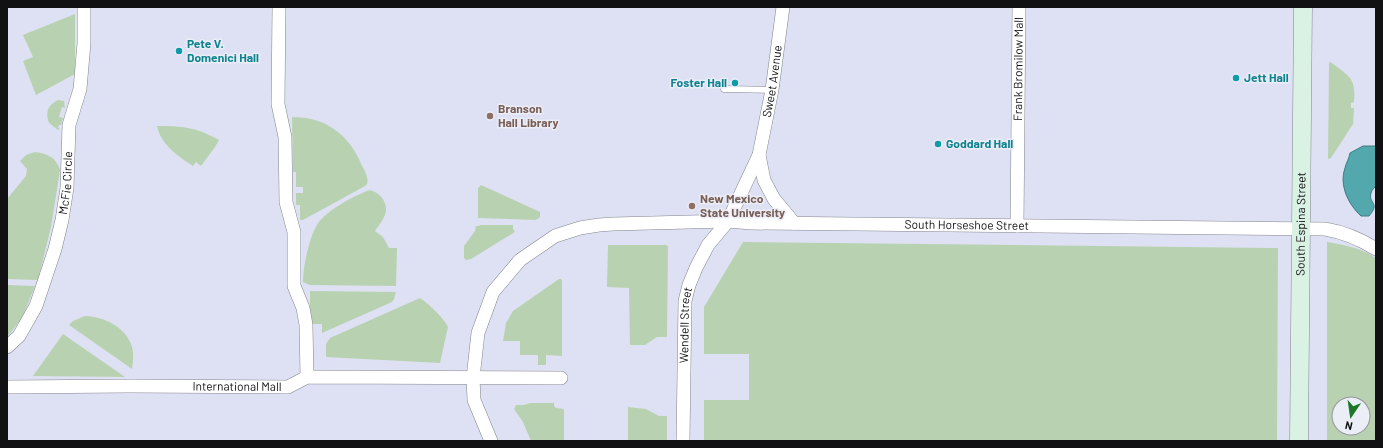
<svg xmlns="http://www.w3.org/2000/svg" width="1383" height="448" viewBox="0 0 1383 448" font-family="Barlow,sans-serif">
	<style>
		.built { fill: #dee1f3; fill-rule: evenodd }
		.green { fill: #b8d2b1; fill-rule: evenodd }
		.water { fill: #52a8ac; stroke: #3e7b7e }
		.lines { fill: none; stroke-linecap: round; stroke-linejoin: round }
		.lane-casing { stroke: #83848e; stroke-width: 7 }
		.street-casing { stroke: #83848e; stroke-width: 14 }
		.secondary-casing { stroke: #83848e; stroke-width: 19 }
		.lane { stroke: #fff; stroke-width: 6 }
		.street { stroke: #fff; stroke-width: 13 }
		.secondary { stroke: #daf2e4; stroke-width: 18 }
		.culture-dot { fill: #0f9aa8; stroke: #ebedf7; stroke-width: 1.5 }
		.education-dot { fill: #8d6e63; stroke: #ebedf7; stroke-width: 1.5 }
		.labels { text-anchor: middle; stroke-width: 3; stroke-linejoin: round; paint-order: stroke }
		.culture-label { font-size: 12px; font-weight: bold; fill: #0d838f; stroke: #ebedf7; text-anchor: start }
		.street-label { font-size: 12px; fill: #111114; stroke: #ebedf7 }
		.education-label { font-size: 12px; font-weight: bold; fill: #785e54; stroke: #ebedf7; text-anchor: start }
	</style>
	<rect width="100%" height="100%" fill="#ebedf7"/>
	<path class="built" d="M7,7H1376V441H7ZM1339,404H1363V428H1339Z"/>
	<path class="green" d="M75,14V74L36,95L23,61L33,57L23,35Z
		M1329,62L1332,63C1350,77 1356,78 1354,102L1351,103V108H1354L1353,124L1331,158L1328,159Z
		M58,100L64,101L65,108L62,107L59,117L63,118L61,125H59L58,128L60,129L58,130L49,123C45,112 48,105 58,100Z
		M292,117C326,117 350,135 362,166C365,171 369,178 367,184L365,186L303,220H300V205H296V193H303V187H296V172H293Z
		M157,126C182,126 196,127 219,140L215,147L201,166L196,162L193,166C178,156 161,145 157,126Z
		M35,152C48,154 56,157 60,170L51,227L38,280L7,279V199L26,176L27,169L20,161L26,155Z
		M481,185L540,212V217L536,220L478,218V188Z
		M370,190C382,193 390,206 384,217C382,222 378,226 375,231L383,237L389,248H397L396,286L310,285L303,282C303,267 309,238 317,225C325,211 355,195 370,190Z
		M480,225H513V229L515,232L471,259L466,260L464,258V246L475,231L476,226H479Z
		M743,242L1278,248L1277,441H704V400H749V354H704V307Z
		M1327,242C1345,245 1361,248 1376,258V441H1327ZM1339,404H1363V428H1339Z
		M608,245H666L668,246L667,337H657L645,345H630L629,288L607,287Z
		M559,279H561L562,281V356L546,355V365H538V355H520V341H503L506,323L513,311Z
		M7,285L35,286L22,318L7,337Z
		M310,291L396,292L394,299L392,302L322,333V324H310Z
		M420,298C429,304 444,318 448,327L440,363L326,357V344L330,338Z
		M85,316C105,317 126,327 132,347C134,354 133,362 132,369L69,325L73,321Z
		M63,334L125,377L33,376Z
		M530,403H554V406L556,408L564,409V441H531L523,422L514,409L516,405H524Z
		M628,407L646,409L659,416H667V441H628Z"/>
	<path class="water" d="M1363,146H1376C1376,152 1377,182 1376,185C1375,188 1372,189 1371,193C1368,204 1381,202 1369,216H1361C1348,204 1339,185 1345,168C1346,163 1349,159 1350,153Z"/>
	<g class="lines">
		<defs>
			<path id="lane" d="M724,89L772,90"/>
			<g id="street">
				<path d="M279,7L278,104L285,137L286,202L294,232V286L303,308L306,325L307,377"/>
				<path d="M759,155L764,180L774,199L794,223"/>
				<path id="s1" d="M1017,226L1019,7"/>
				<path id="s2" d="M7,347L19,336L36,306L55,249L62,220L67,188L69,125L80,89L84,43V7"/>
				<path id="s3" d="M7,387L129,386L288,387L307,377L561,378"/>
				<path id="s4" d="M491,441L474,400L473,378L478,333L493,292L520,260L555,236L580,228L599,225L613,224L728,221L751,223L1325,229C1343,232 1360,239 1376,249"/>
				<path id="s5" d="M683,441L685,301L689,285L696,268L708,245L728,221L759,155L772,90L783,7"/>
			</g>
			<g id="secondary">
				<path id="s6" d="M1299,441L1303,7"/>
			</g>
		</defs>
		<use href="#lane" class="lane-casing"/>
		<use href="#street" class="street-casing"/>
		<use href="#secondary" class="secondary-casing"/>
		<use href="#lane" class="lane"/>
		<use href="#street" class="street"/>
		<use href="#secondary" class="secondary"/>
	</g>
	<g class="culture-dot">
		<circle cx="179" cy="51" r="4"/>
		<circle cx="1236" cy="78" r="4"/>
		<circle cx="735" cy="83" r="4"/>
		<circle cx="938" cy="144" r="4"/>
	</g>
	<g class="education-dot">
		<circle cx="490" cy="116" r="4"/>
		<circle cx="692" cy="206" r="4"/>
	</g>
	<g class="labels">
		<g class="culture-label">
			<text x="187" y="48">Pete V.<tspan x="187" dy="14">Domenici Hall</tspan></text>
			<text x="1244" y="82">Jett Hall</text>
			<text x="727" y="87" text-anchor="end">Foster Hall</text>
			<text x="946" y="148">Goddard Hall</text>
		</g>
		<g class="street-label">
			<text dy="4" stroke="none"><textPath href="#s1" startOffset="157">Frank Bromilow Mall</textPath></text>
			<text dy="4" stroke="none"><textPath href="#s5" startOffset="380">Sweet Avenue</textPath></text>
			<text dy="4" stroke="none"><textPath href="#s2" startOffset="178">McFie Circle</textPath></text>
			<text dy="4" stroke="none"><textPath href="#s6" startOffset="217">South Espina Street</textPath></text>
			<text dy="4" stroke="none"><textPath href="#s4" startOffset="653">South Horseshoe Street</textPath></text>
			<text dy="4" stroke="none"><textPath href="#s5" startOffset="116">Wendell Street</textPath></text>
			<text dy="4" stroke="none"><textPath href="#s3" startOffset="230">International Mall</textPath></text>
		</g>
		<g class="education-label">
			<text x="498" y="113">Branson<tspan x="498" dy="14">Hall Library</tspan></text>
			<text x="700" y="203">New Mexico<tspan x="700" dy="14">State University</tspan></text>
		</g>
	</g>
	<rect width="1383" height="448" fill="none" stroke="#111114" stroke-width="16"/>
	<g transform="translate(1351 416) rotate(193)"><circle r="19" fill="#ebedf7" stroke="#94959c"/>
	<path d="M0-3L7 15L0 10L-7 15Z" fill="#1c7726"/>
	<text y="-6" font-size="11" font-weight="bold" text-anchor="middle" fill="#111114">N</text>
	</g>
</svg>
